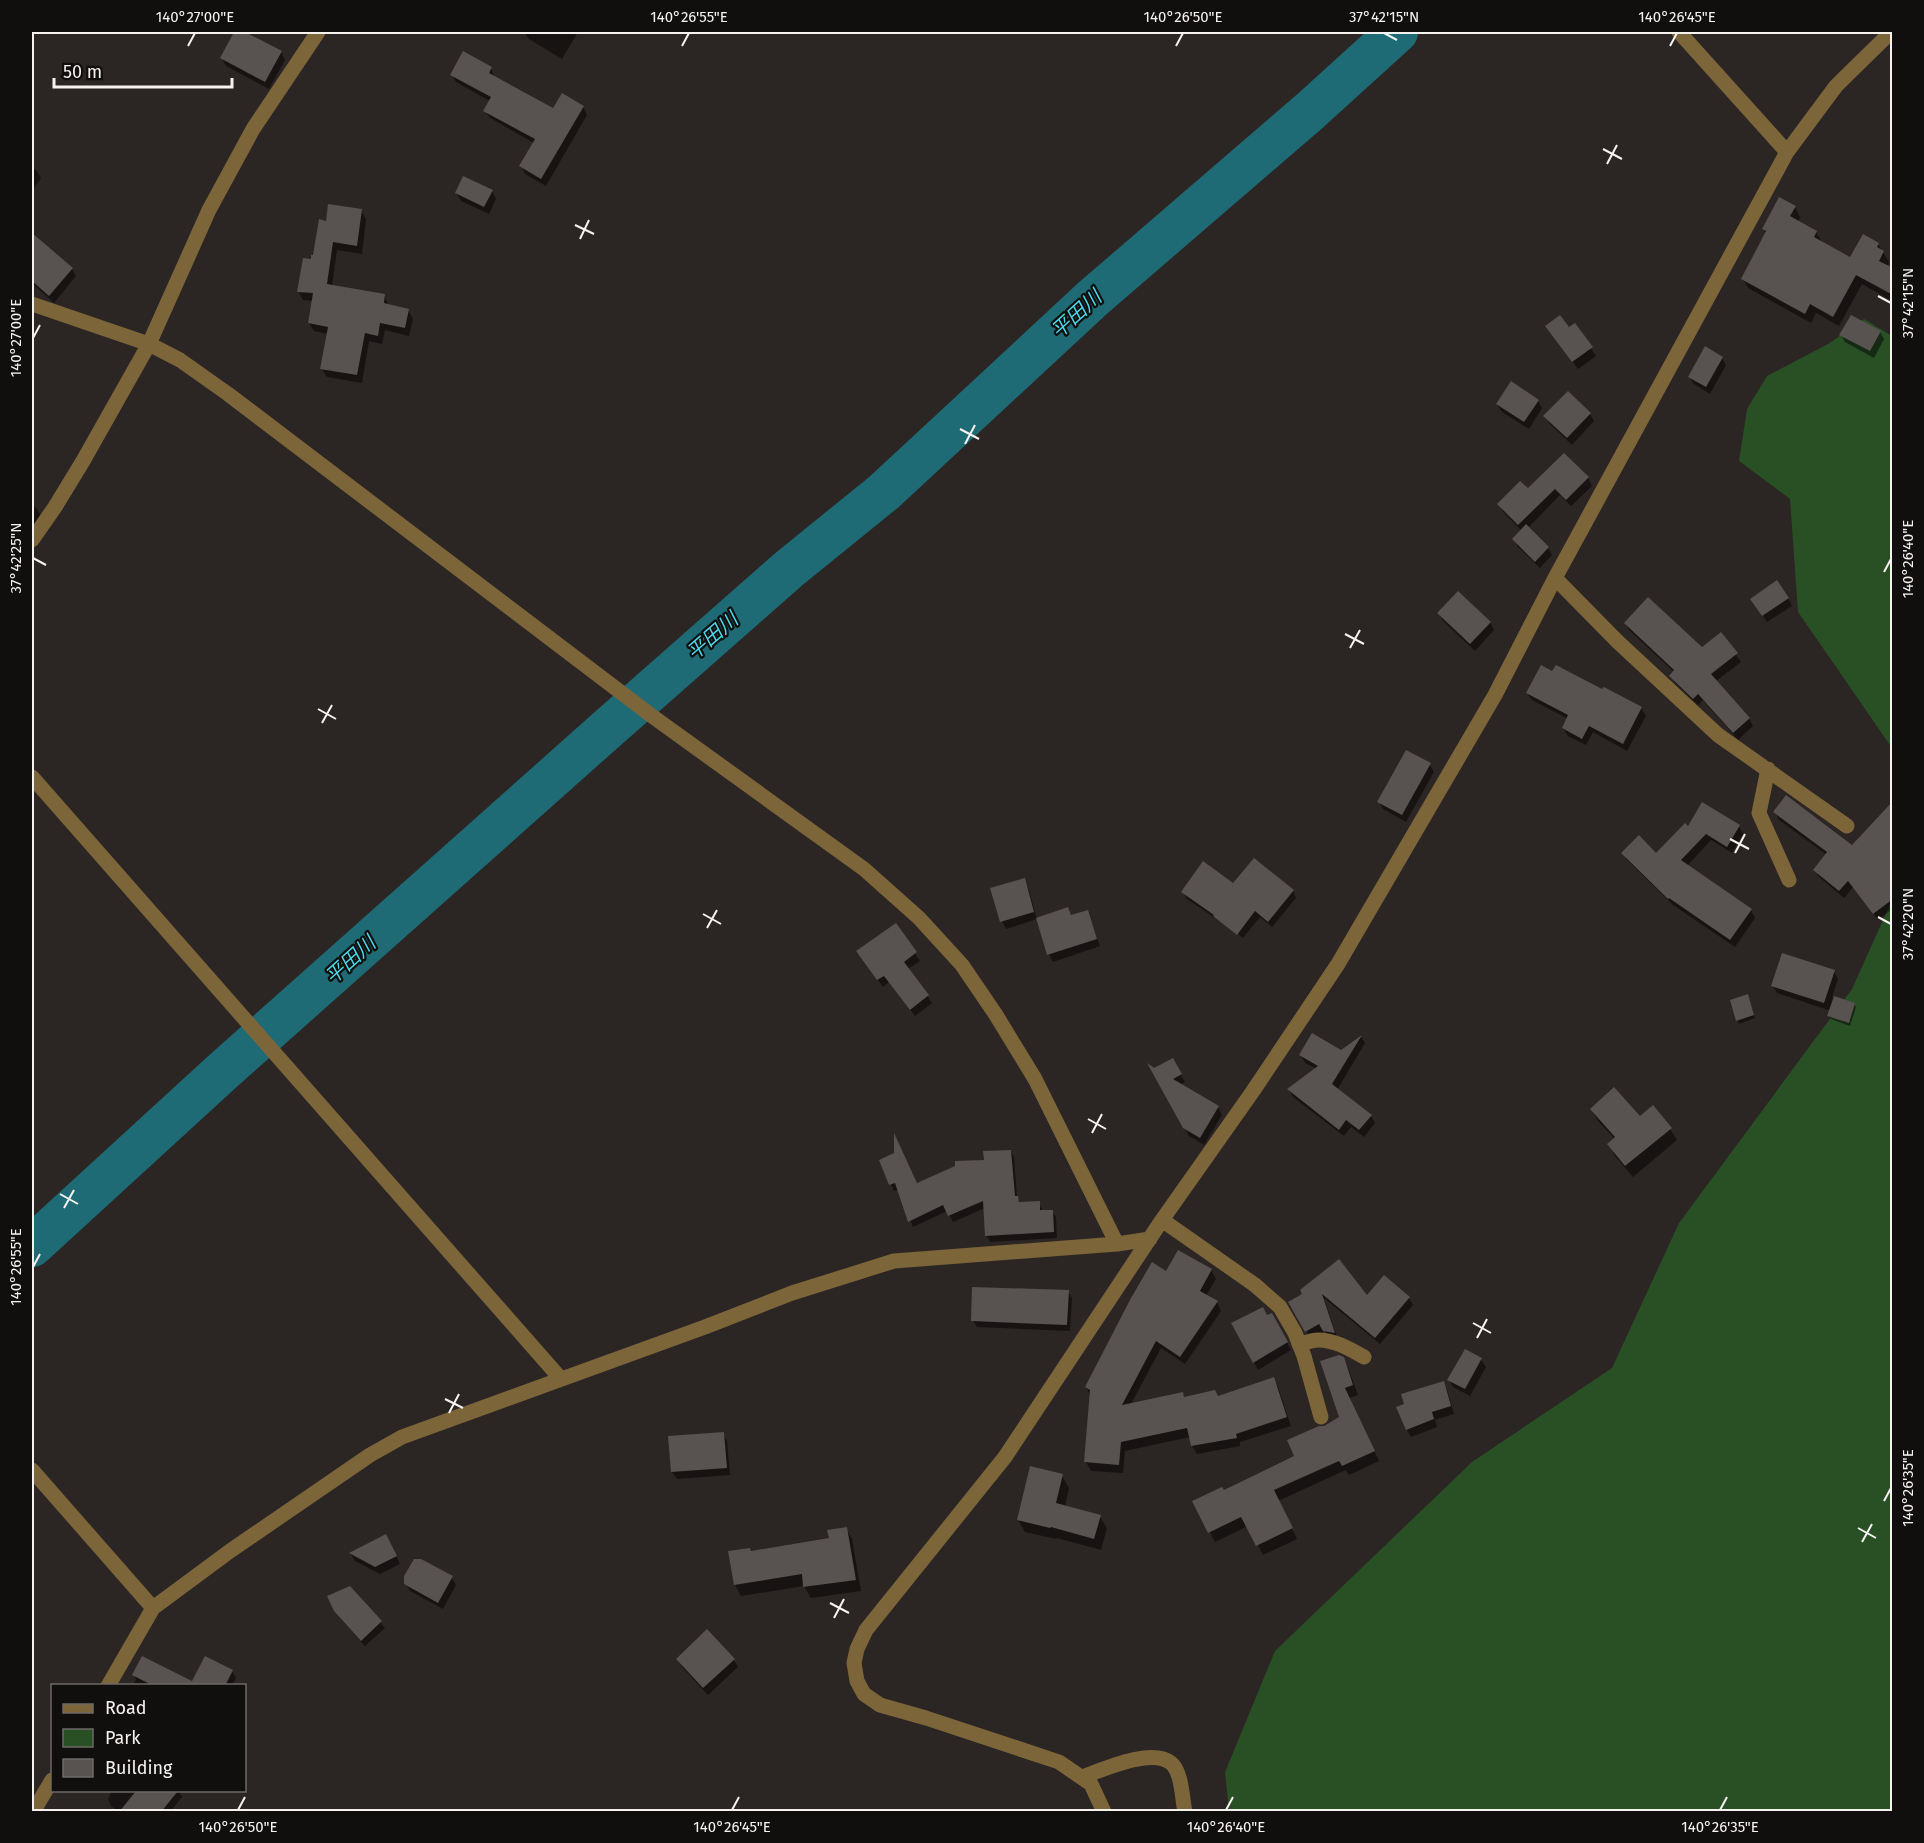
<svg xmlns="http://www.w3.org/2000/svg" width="1924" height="1843" viewBox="0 0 1924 1843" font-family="'Fira Sans','Noto Sans JP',sans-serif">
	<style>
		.green { fill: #294f24 }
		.shadow { fill: #0007 }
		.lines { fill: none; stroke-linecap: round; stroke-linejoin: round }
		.river { stroke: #1f6b75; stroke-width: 42 }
		.building { fill: #585250 }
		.minor { stroke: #7d653a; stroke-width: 15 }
		.ticks { fill: none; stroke: #f5f2f0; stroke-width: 2 }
		.labels { text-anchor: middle; stroke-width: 4.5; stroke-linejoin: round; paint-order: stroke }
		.water-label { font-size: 20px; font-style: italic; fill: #4bd9eb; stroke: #110f0e }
		.neatline { fill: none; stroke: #f5f2f0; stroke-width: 2 }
		.ticks-label { font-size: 15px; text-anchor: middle; fill: #f5f2f0 }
	</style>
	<rect width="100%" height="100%" fill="#2b2524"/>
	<path class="green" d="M1864,319L1892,336V748L1798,612L1790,499L1739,461L1747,409L1767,376L1828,344Z
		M1892,900V1811H1229L1225,1772L1275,1651L1472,1462L1612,1368L1679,1223L1852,989Z"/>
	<path class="shadow" d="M236,32H242L281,52L285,60L269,89L226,66L222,58Z
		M524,32H578L562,59L529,39Z
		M491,68L494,77L553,110L583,107L587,115L546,186L525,174L521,166L534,143L490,118L485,111L490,101L456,82L452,75Z
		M32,167L37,171L41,178L32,191Z
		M492,191L496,199L489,214L461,201L456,193Z
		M1795,207L1800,217L1798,222L1816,232L1822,242L1851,259L1878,244L1889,262L1887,266L1892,270V301L1862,284L1839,326L1816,313L1811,323L1748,288L1743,279L1766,234L1763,229Z
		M361,211L366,219L362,254L337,250L332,286L384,295L389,306L408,310L413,319L409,336L385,330L382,344L369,341L362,383L327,377L322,369L328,334L314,331L309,323L313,301L303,300L298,291L327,222Z
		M34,237L72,269L76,276L54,303L32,283V239Z
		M1575,325L1596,356L1578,369L1552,334L1569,329Z
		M1880,332L1884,339L1874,358L1845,342L1841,335Z
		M1722,358L1726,365L1710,394L1694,384L1689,377Z
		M1538,401L1542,408L1529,429L1502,412L1497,404Z
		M1590,414L1594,421L1572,445L1550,424L1545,417Z
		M1564,455L1588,478L1592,486L1571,506L1560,495L1528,528L1548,548L1552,555L1540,568L1518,547L1514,539L1522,531L1503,512L1499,504L1528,490Z
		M32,505L36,508L41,516L32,531Z
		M1788,598L1792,606L1767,622L1757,606Z
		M1439,613L1490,622L1494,630L1475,651L1443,621Z
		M1626,624L1702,649L1721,634L1741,662L1716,681L1749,718L1753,726L1738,740L1703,700L1698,705L1675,683L1671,676L1674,672L1630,631Z
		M1605,689L1641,708L1646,716L1627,751L1593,732L1586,745L1568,736L1563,728L1568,719L1532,700L1527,693L1603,691Z
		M1430,765L1434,772L1406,822L1383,809L1379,802Z
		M1892,803V909L1878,920L1853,887L1844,898L1819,877L1815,870L1827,855L1779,820L1775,812L1853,848Z
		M1739,826L1743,834L1732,853L1711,840L1687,866L1751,910L1755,918L1735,947L1673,905L1627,860L1623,853L1656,855L1688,828Z
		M1024,880L1028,887L1037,919L1006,929L1002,921Z
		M1234,885L1293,891L1296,898L1272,927L1260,917L1243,938L1215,916V918L1187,899L1183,892Z
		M1068,909L1072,917L1087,912L1100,946L1053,962L1049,954Z
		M895,925L920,961L908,969L932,1003L915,1016L889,982L883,987L863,959Z
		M1834,971L1838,979L1832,997L1854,1004L1856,1007L1850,1026L1831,1019L1829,1016L1831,1011L1777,993L1773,986Z
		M1749,999L1755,1018L1739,1024L1737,1020Z
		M1361,1037L1365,1043L1337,1090L1371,1116L1375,1123L1364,1137L1351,1127L1344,1136L1293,1097L1289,1090L1317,1069L1305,1063L1301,1055L1341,1052Z
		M1172,1060L1185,1082L1180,1085L1218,1107L1222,1115L1204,1145L1189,1136L1151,1067L1154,1069Z
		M1592,1110L1640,1118L1670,1129L1677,1140L1633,1177L1615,1156L1609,1144L1615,1139L1598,1121Z
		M1011,1151L1014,1157L1017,1197L1021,1204L1039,1203L1043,1212L1052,1211L1056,1217L1057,1238L990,1242L986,1235L985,1208L953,1222L947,1211L913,1227L899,1189L894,1191L881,1161L917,1184Z
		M1211,1270L1216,1279L1206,1296L1217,1302L1221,1311L1185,1364L1161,1348L1131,1404L1182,1394L1185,1398L1218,1397L1273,1378L1278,1387L1291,1426L1240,1442V1446L1197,1454L1192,1446L1190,1437L1125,1451L1123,1473L1091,1471L1086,1462L1091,1396L1086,1387L1167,1273Z
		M1301,1290L1367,1297L1409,1298L1413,1305L1380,1344L1324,1298L1338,1340L1329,1338L1325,1331L1311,1339L1290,1303L1304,1295Z
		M1068,1292L1072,1298L1070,1331L977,1327L973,1321Z
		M1272,1315L1291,1350L1258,1370L1233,1324Z
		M1465,1351L1481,1360L1486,1367L1470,1396L1453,1387L1449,1380Z
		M1342,1358L1348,1368L1358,1395L1349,1398L1379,1461L1349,1475L1346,1470L1278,1501L1297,1539L1263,1555L1248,1526L1215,1542L1194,1502L1223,1492L1296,1456L1325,1428L1341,1418Z
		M1443,1383L1447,1390L1454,1414L1435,1420L1437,1427L1411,1437L1407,1430Z
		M723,1434L727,1441L730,1475L677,1479L672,1472Z
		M1062,1476L1069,1488L1065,1507L1100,1517L1107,1528L1101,1550L1057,1538L1056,1539L1025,1532L1018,1520Z
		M846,1528L852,1539L861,1591L811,1598L804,1586L741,1596L735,1585L751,1552L830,1540Z
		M390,1543L400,1564L380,1574L355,1561L351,1554Z
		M452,1578L456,1585L443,1609L410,1591L406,1583Z
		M350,1587L385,1628L365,1646L340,1618L335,1611Z
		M677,1659L734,1660L738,1667L708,1695L682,1667Z
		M232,1671L236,1678L232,1686H133L136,1679L134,1675L193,1683Z
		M112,1790H178L182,1797L170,1812H119L111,1806L108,1799Z"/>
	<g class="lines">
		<path class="river" d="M32,1246L223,1071L605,731L789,569L884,492L1093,298L1310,111L1397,32"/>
	</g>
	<path class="building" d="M234,32H245L282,51L265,82L220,58Z
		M463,51L492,67L489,73L553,108L562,93L584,106L541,179L519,166L535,139L483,111L491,97L450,75Z
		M463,176L493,190L484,207L455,193Z
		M1779,197L1796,206L1790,216L1817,231L1814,237L1850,257L1863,234L1879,243L1877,247L1884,251L1879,261L1893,268V295L1856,275L1833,317L1810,304L1805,314L1741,279L1766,231L1762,229Z
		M328,204L362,209L357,246L333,242L327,284L385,294L384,303L409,309L405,328L380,323L378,336L365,333L357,375L320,369L328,327L308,323L313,293L297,292L303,258L311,259V255H313L319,219L326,221Z
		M32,233L73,268L49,296L32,281Z
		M1560,315L1569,327L1575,323L1593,347L1572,362L1545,326Z
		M1851,315L1881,331L1870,351L1839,335Z
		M1705,346L1723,357L1706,387L1688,377Z
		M1511,381L1539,400L1524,422L1496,404Z
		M1568,391L1591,413L1567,438L1543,416Z
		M1564,453L1589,477L1566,500L1555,489L1518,525L1497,504L1520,481L1528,488Z
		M1526,524L1549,547L1535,562L1512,539Z
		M1777,580L1789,598L1762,616L1750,599Z
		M1458,591L1491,622L1470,644L1437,613Z
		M1648,597L1702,647L1721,632L1738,653L1711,674L1750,718L1733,733L1698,694L1693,699L1669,676L1674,670L1624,623Z
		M1541,665L1552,671L1556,665L1602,689L1604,687L1642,707L1623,744L1589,726L1582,739L1562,728L1568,715L1526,693Z
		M1406,750L1431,763L1402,815L1377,802Z
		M1786,795L1852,845L1893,801V899L1873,914L1848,881L1839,891L1813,870L1827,852L1773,812Z
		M1702,802L1740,825L1727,847L1706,834L1681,860L1752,909L1730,940L1669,898L1668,899L1621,853L1639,835L1656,853L1685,823L1688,826Z
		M1254,858L1294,890L1268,922L1255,911L1237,935L1213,916L1214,915L1181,892L1203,861L1233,883Z
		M1025,878L1034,912L1000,922L990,888Z
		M1068,907L1071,915L1088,910L1097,939L1047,955L1036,918Z
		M896,923L917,952L904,962L929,995L910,1010L884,976L877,980L856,951Z
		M1782,953L1835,970L1824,1003L1771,986Z
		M1748,994L1754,1015L1736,1021L1730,1000Z
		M1834,996L1855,1003L1849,1023L1827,1016Z
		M1312,1033L1341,1050L1362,1035L1332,1084L1372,1115L1359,1130L1346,1120L1339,1130L1287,1089L1318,1066L1299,1055Z
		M1173,1058L1182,1074L1173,1079L1219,1106L1200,1138L1183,1128L1147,1063L1154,1068Z
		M1614,1087L1640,1116L1653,1105L1672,1128L1625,1166L1607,1144L1615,1137L1590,1109Z
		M894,1133L917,1183L955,1166V1161L984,1160L983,1151L1011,1150L1015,1196H1018L1019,1202L1040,1201V1210H1053L1054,1232L985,1236L983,1201L948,1216L943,1205L908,1222L895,1183L889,1185L879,1160L894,1153Z
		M1178,1250L1212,1269L1200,1291L1218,1301L1180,1357L1156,1341L1122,1405L1183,1392L1184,1397L1215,1390L1218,1396L1274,1377L1287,1417L1236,1434L1237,1438L1191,1446L1187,1428L1121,1442L1119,1465L1084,1462L1090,1390L1085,1387L1131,1298L1152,1262L1166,1271Z
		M1339,1259L1367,1295L1384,1275L1410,1297L1375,1338L1322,1294L1335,1333L1323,1331L1319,1324L1305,1332L1288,1302L1302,1294L1300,1290Z
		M972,1287L1069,1290L1067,1325L971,1321Z
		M1263,1307L1267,1315L1272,1313L1288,1342L1253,1363L1231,1323Z
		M1465,1349L1482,1358L1465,1389L1447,1380Z
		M1339,1355L1344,1357L1353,1385L1345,1388L1375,1451L1342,1466L1339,1461L1274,1490L1293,1528L1256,1546L1241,1517L1208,1533L1192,1501L1222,1487L1224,1490L1294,1456L1287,1440L1319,1426H1324L1339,1417L1320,1361Z
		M1444,1381L1451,1406L1432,1412L1434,1419L1406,1430L1396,1407L1404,1404L1401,1394Z
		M724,1432L727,1468L671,1472L668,1436Z
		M1030,1466L1063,1474L1056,1503L1101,1515L1094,1539L1051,1527L1050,1528L1017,1520Z
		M847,1527L856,1580L803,1587L802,1574L734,1585L728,1551L750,1548L751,1551L829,1538L827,1530Z
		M386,1534L397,1556L375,1567L349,1553Z
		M414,1559H421L453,1576L438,1603L404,1584V1576Z
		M350,1586L382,1621L361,1641L334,1611L327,1596Z
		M707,1629L735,1659L703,1688L676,1659Z
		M142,1656L192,1681L205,1656L233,1670L225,1686H154L132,1675Z
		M136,1791H178L161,1812H119Z"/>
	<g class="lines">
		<path class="minor" d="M1679,32L1787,152
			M32,304L149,344L180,360L228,394L652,716L864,869L919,918L962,965L996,1015L1035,1079L1117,1244
			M32,540L55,507L83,461L149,344L209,210L253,129L318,32
			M1555,578L1617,641L1718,735L1847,826
			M1768,769L1759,813L1789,880
			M32,777L561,1379
			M1162,1220L1255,1285L1280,1307L1295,1333L1304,1356L1321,1417
			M1299,1344C1306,1343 1312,1340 1318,1340C1335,1340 1350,1349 1364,1357
			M32,1470L153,1608
			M108,1686L153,1608L230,1551L370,1455L402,1437L705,1327L792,1293L894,1261L1117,1244L1150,1239
			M1082,1777C1102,1770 1152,1747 1171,1763C1182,1772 1182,1798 1185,1812
			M33,1812L52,1780
			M1104,1812L1091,1784L1059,1762L926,1718L880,1705L864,1694L857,1681L854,1663L857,1649L866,1630L1005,1457L1162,1220L1253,1091L1338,964L1495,695L1555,578L1787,152L1836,86L1891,32"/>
	</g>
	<path class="ticks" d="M1384,33L1397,40M188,46L195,33M682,46L689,33M1176,46L1183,33M1670,46L1677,33M1603,149L1622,159M1607,164L1617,145M575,225L594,234M580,239L589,220M1878,296L1891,303M33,338L40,325M960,429L979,439M965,444L975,425M33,558L46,565M1884,572L1891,559M1345,634L1364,644M1350,648L1360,630M318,709L336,719M322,723L332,705M1730,839L1749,849M1735,853L1745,834M703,914L721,924M1878,917L1891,924M707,928L717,910M1088,1119L1106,1129M1092,1133L1102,1114M60,1194L78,1204M64,1208L74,1190M33,1267L40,1254M1473,1323L1491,1333M1477,1338L1487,1319M445,1399L463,1408M449,1413L459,1394M1884,1501L1891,1488M1858,1528L1876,1538M1862,1542L1872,1524M830,1603L849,1613M834,1618L844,1599M238,1810L245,1797M732,1810L739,1797M1226,1810L1233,1797M1720,1810L1727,1797"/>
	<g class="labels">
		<g class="water-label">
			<text transform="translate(1076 314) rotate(-42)" y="7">平田川</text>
			<text transform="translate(712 636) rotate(-41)" y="7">平田川</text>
			<text transform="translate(350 960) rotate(-42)" y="7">平田川</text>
		</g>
	</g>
	<rect width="1924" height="1843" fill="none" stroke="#110f0e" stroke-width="66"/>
	<rect x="51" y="1684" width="195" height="108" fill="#110f0e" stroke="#6c6a68" stroke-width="1.5"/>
	<rect x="63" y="1704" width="30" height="9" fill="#7d653a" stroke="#6c6a68" stroke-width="1.5"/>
	<text x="105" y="1714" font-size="18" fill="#f5f2f0">Road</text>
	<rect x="63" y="1729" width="30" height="18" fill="#294f24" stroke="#6c6a68" stroke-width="1.5"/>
	<text x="105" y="1744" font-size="18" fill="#f5f2f0">Park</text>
	<rect x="63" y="1759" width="30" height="18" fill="#585250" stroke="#6c6a68" stroke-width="1.5"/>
	<text x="105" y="1774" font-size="18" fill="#f5f2f0">Building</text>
	<path d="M54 78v9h178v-9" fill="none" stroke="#f5f2f0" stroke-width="3"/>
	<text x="63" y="78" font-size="18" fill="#f5f2f0" stroke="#110f0e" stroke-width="4.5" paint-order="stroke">50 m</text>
	<rect x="33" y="33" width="1858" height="1777" class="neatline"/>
	<g class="ticks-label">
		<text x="195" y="22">140°27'00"E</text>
		<text x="689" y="22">140°26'55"E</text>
		<text x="1183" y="22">140°26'50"E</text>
		<text x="1384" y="22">37°42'15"N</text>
		<text x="1677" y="22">140°26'45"E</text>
		<text transform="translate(1908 303) rotate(-90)" y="5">37°42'15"N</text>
		<text transform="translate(16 338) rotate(-90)" y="5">140°27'00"E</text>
		<text transform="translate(16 558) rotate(-90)" y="5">37°42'25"N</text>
		<text transform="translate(1908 559) rotate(-90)" y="5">140°26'40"E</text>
		<text transform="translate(1908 924) rotate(-90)" y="5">37°42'20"N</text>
		<text transform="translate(16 1267) rotate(-90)" y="5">140°26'55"E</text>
		<text transform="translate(1908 1488) rotate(-90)" y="5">140°26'35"E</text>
		<text x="238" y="1832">140°26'50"E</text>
		<text x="732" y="1832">140°26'45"E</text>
		<text x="1226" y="1832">140°26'40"E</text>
		<text x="1720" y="1832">140°26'35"E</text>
	</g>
</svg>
